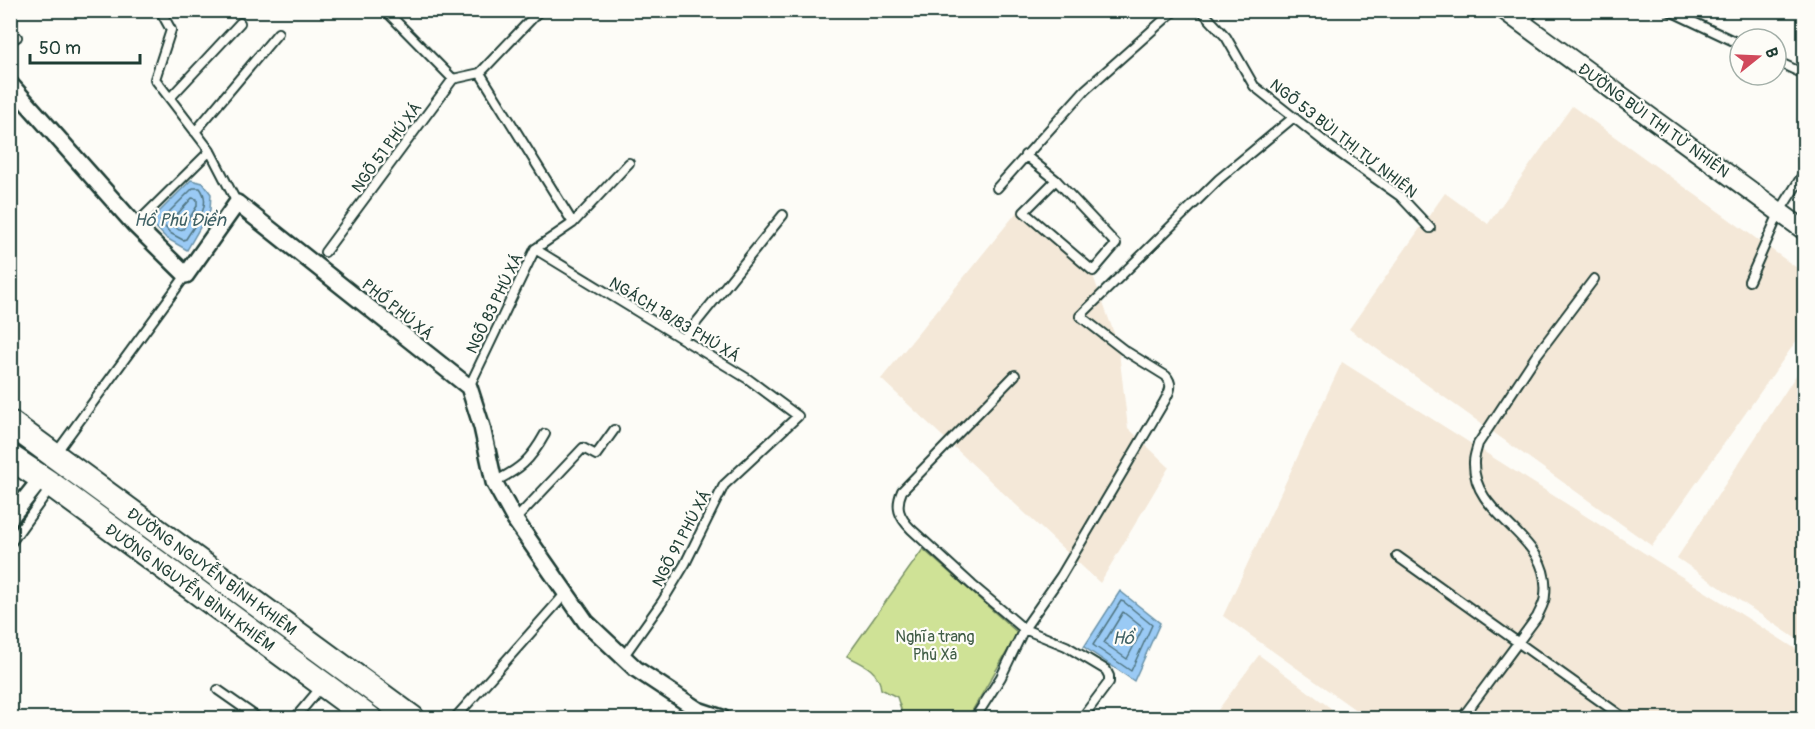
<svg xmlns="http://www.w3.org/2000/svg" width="1815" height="729" viewBox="0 0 1815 729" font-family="Pangolin,sans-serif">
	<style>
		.built { fill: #f4e8d8 }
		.green { fill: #cfe296; stroke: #779065; stroke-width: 1.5 }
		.water { fill: #9acaf5; stroke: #6992a8; stroke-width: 1.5 }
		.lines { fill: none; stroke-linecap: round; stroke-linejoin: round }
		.shore { stroke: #507581; stroke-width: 1.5 }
		.service-casing { stroke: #1f3d34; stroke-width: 12 }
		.minor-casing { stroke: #1f3d34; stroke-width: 20 }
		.tertiary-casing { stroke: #1f3d34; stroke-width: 22 }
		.trunk-casing { stroke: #1f3d34; stroke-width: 28 }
		.service { stroke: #fdfcf7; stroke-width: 8 }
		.minor { stroke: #fdfcf7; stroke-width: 15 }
		.tertiary { stroke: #fdfcf7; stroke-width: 18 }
		.trunk { stroke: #fdfcf7; stroke-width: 24 }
		.labels { text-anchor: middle; stroke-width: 4.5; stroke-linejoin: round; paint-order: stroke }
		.street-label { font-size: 16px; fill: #1f3d34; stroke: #fdfcf7 }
		.park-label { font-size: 16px; fill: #425e48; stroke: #fdfcf7 }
		.water-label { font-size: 18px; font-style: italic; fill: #3e6064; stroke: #fdfcf7 }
	</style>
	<rect width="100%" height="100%" fill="#fdfcf7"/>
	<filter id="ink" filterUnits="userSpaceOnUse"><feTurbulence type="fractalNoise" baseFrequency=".0167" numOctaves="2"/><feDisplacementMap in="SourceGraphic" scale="12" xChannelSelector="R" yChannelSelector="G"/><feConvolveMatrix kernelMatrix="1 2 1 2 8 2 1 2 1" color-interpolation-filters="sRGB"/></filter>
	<g filter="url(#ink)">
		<path class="built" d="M1572,106L1804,273V330L1652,546L1349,329L1445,193L1488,224Z
			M1017,212L1092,273L1118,344L1128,428L1169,467L1100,583L881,379Z
			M1342,362L1804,654V718H1367L1223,616Z
			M1804,363V644L1677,558Z
			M1259,655L1344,718H1212Z"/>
		<path class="green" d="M923,549L1018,633L968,718H898L901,709L897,697L881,689C879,670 863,664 847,656Z"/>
		<path class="water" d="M191,180L203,183L211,194L210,210L187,250L166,238L150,221Z
			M1120,591L1160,623L1134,681L1084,647Z"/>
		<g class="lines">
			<path class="shore" d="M193,188H200C213,205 195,224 186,239L183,240L170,233L160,221Z
				M192,198L197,199V206L183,229L179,230L171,224V221Z
				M1121,601L1124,602L1152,625L1131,671L1093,645Z
				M1123,612L1143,628L1127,659L1104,643Z"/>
			<defs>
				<path id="service" d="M160,10L171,30L155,79L210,151L237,203
					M385,10L453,79
					M1201,10L1226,37L1254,86L1331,147L1400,196L1430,228
					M1668,10L1740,44
					M1523,24L1535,10
					M10,41L17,37
					M1776,61L1804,74
					M480,73L573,223
					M170,98L240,23
					M195,132L278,33
					M1025,155L1056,180L1116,244L1093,271L1024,212L1056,180
					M997,188L1085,90L1175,10
					M135,225L210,151
					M535,249L748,379L798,416L724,485L685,564L662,602L623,657
					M325,252L453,79L480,73L540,10
					M1749,281L1780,211L1804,173
					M683,339L783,215
					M1015,375L902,491C895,507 899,517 911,529L972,585L1024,629L1066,646L1106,670L1109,676V682L1082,718
					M469,387L535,249L573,223L629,163
					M56,453L186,275
					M494,482C520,469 530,461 545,434
					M515,520L583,448L596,455L614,430
					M10,544L51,487
					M1397,556L1624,718
					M218,690L258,718
					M295,718L322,686
					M455,718L566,593
					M975,718L1001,677L1024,629L1061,576L1164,402C1169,393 1174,385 1166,376L1124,350L1080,316L1219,179L1294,117
					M1462,718L1537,617C1540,610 1545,603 1545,595C1552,534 1472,519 1474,462C1474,456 1477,449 1478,444L1536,356L1594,279"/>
				<path id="minor" d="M10,84L135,225L186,275L237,203L469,387L482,427L494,482L515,520L586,622L636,669L698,710L722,718
					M10,518L41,479"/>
				<path id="tertiary" d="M1504,10L1804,230"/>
				<path id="trunk" d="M10,423L412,718
					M10,457L52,485L369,718"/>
			</defs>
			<use href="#service" class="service-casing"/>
			<use href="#minor" class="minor-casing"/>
			<use href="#tertiary" class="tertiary-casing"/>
			<use href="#trunk" class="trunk-casing"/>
			<use href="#service" class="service"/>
			<use href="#minor" class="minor"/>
			<use href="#tertiary" class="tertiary"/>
			<use href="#trunk" class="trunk"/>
		</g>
	</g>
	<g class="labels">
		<g class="street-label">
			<text transform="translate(1654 120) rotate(36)" y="6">ĐƯỜNG BÙI THỊ TỪ NHIÊN</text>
			<text transform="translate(1344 138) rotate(38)" y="6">NGÕ 53 BÙI THỊ TỰ NHIÊN</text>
			<text transform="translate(386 147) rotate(-54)" y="6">NGÕ 51 PHÚ XÁ</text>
			<text transform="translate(494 303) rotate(-64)" y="6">NGÕ 83 PHÚ XÁ</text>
			<text transform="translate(398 309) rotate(39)" y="6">PHỐ PHÚ XÁ</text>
			<text transform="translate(675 319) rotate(31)" y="6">NGÁCH 18/83 PHÚ XÁ</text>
			<text transform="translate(681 538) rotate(-62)" y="6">NGÕ 91 PHÚ XÁ</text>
			<text transform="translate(212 571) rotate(36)" y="6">ĐƯỜNG NGUYỄN BỈNH KHIÊM</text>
			<text transform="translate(190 587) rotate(36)" y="6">ĐƯỜNG NGUYỄN BÌNH KHIÊM</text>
		</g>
		<g class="park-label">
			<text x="935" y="642">Nghĩa trang<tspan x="935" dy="18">Phú Xá</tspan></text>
		</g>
		<g class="water-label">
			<text x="180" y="226">Hồ Phú Điền</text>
			<text x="1123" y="644">Hồ</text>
		</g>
	</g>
	<rect width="1815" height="729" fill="none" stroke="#fdfcf7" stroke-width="36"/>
	<rect x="18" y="18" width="1779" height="693" fill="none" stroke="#1f3d34" stroke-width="2" filter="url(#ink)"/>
	<g transform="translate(1758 57) rotate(72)"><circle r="28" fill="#fdfcf7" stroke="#a4b0a9" stroke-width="1.5"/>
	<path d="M0-4.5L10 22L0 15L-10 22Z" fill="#d1495b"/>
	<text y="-9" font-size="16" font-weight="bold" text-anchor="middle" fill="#1f3d34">B</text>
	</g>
	<path d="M30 54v9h110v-9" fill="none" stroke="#1f3d34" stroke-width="3"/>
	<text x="39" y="54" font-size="18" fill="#1f3d34" stroke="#fdfcf7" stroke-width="4.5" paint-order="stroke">50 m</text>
</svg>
